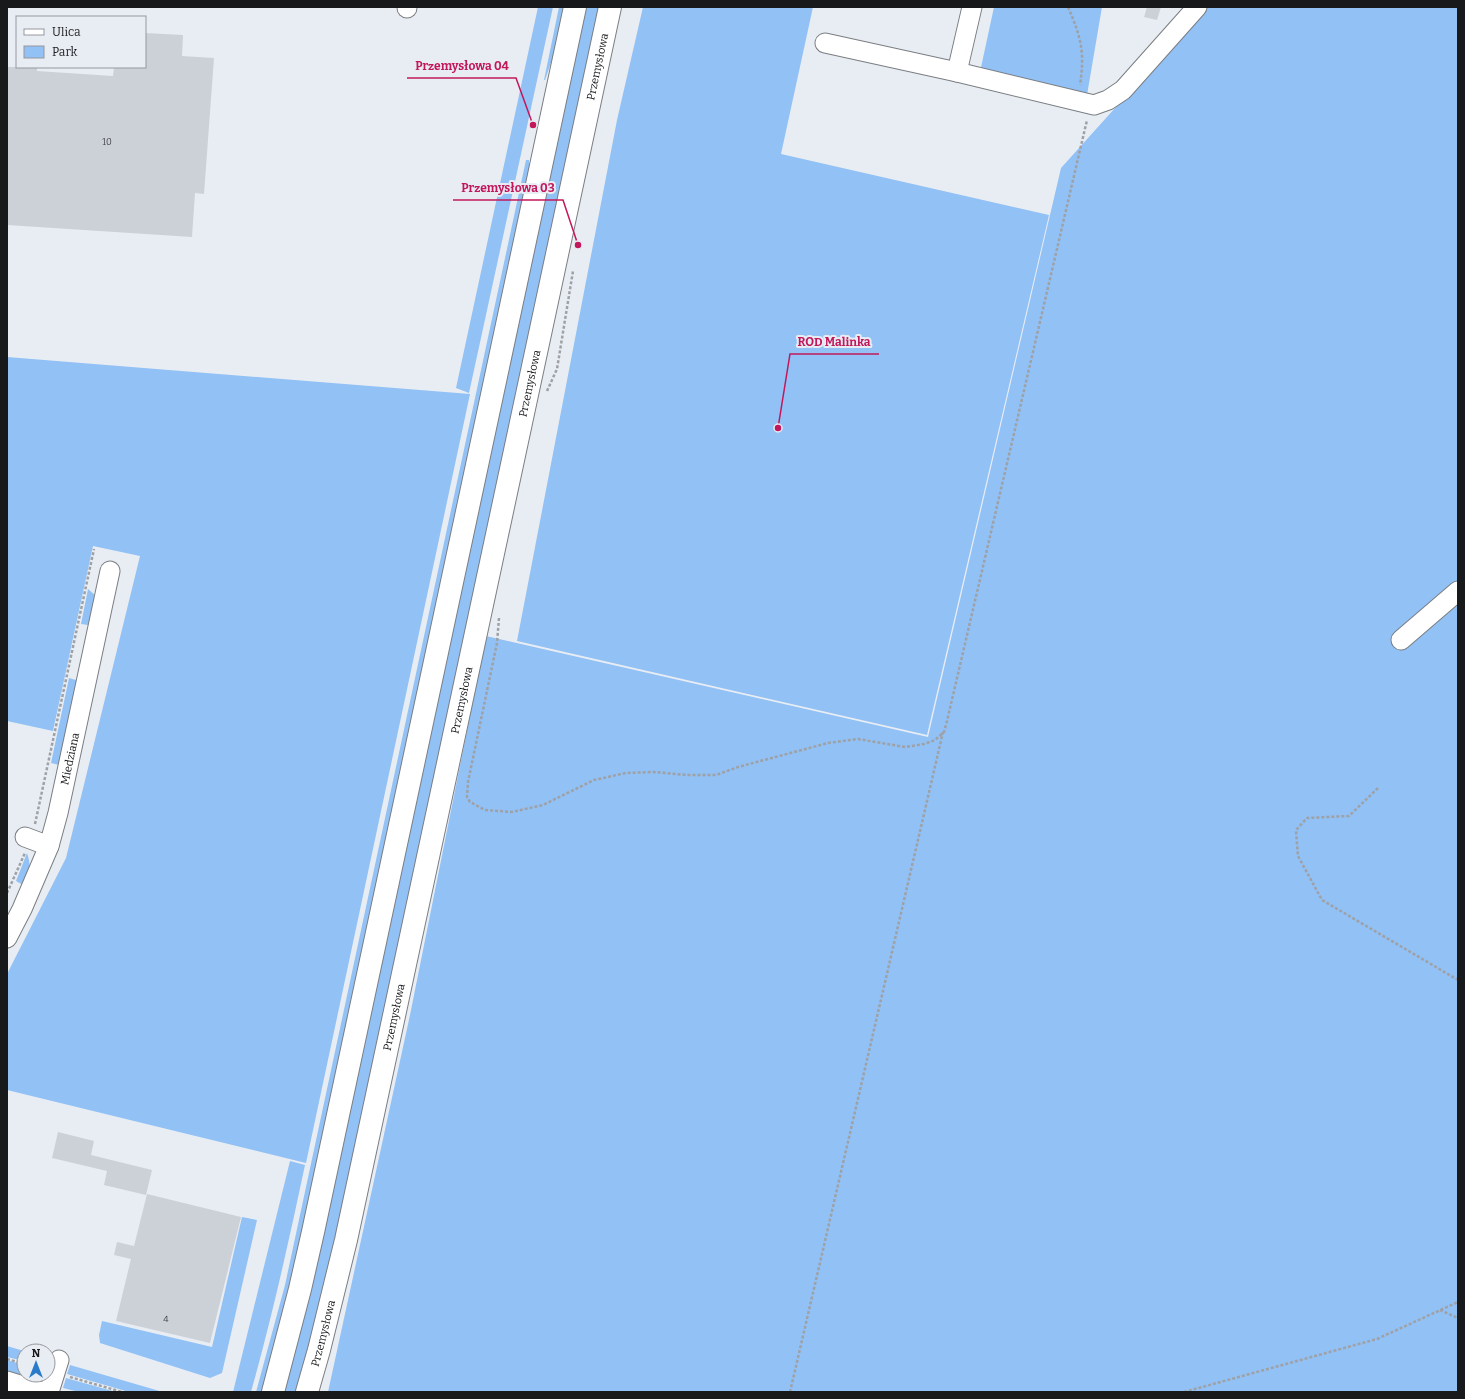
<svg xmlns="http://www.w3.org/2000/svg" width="1465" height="1399" viewBox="0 0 1465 1399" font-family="Bitter,serif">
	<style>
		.green { fill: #92c1f5 }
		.building { fill: #ccd1d7 }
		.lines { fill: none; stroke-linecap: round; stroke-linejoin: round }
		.minor-casing { stroke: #7a7e83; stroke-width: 21 }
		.major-casing { stroke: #7a7e83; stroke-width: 24 }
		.path { stroke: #9ea1a6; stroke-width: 2.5; stroke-dasharray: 3 2; stroke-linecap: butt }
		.minor { stroke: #fff; stroke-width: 19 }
		.major { stroke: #fff; stroke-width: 22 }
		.labels { text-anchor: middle; stroke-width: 4; stroke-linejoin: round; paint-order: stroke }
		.number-label { font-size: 9px; fill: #45474a }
		.street-label { font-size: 11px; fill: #18191b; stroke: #e8edf3 }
		.leader { fill: none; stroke: #c2185b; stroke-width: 1.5 }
		.callout-dot { fill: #c2185b; stroke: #e8edf3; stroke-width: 1.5 }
		.callout-label { font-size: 12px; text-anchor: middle; font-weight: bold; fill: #c2185b; stroke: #e8edf3; stroke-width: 4; stroke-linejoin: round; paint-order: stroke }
	</style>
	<rect width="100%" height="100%" fill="#e8edf3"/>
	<path class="green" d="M538,7H553L469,393L456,388Z
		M559,7H565L554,54L545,80H544Z
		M585,7H599L336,1240L298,1392H283Z
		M643,7H813L781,154L1049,215L927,735L517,641L617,120Z
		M994,7H1102L1087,95L980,72Z
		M1206,7H1458V1392H328L410,1015L486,636L928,737L1061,168Z
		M526,160H529V174L303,1231L276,1342L263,1392H256L285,1285Z
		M7,357L470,394L306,1163L7,1090V974L66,858L140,556L93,546L53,731L7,721Z
		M88,589L96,596L91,624L88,625L81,624Z
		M69,678L76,680L78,682L61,763L59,765L51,763Z
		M27,853C32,868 29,872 23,885L16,881Z
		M290,1161L305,1165C289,1241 272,1317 251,1392H233Z
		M242,1217L257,1220L222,1373L210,1378L100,1343L99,1335L102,1321L212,1347Z
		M7,1346L24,1351V1361L7,1357Z
		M7,1360L24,1365V1375H40L38,1381L7,1372Z
		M70,1365L163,1392H129L67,1374Z
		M66,1378L116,1392H79L63,1388Z"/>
	<path class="building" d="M1147,7H1161L1157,20L1144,17Z
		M145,33L183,35L182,56L214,58L204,194L195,193L192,237L7,225V67H37V71L113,76L114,67H145Z
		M58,1132L94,1141L91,1155L152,1170L146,1195L104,1185L107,1171L52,1158Z
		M147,1194L241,1217L210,1343L116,1321L131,1259L114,1255L117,1242L134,1246Z"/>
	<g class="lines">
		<defs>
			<g id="minor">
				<path d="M407,8V7"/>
				<path d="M825,43L957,72L1094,105L1108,100L1123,90L1197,7"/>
				<path d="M957,72L972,7"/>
				<path d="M1401,640L1458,591"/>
				<path d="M25,837L49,846"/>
				<path id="s1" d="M7,938L22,909L49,846L58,813L110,571"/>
				<path d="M7,1381L43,1392"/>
				<path d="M49,1392L59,1360"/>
			</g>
			<g id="major">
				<path d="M273,1392L300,1289L313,1232L575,7"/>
				<path id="s2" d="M307,1392L319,1350L346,1240L610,7"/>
			</g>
		</defs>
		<use href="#minor" class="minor-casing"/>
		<use href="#major" class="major-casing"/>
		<path class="path" d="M1068,7C1081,37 1085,52 1080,85
			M547,391L557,369L573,271
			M499,618L497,643L468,782L467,797L470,802L485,810L512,812L543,805L594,780L626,773L654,772L687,775H716L738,767L828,743L858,739L905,747L924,744L935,740L944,732L947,721L1087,120
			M1378,788L1349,816L1307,818L1296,830L1298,856L1322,900L1458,980
			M35,824L94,549
			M7,893L25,853
			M1440,1310L1458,1318
			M7,1359L24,1364
			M70,1377L122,1392
			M790,1392L943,732
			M1184,1392L1377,1339L1458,1302"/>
		<use href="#minor" class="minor"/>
		<use href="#major" class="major"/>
	</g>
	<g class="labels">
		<g class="number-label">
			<text x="107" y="145">10</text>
			<text x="166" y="1322">4</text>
		</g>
		<g class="street-label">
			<text dy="4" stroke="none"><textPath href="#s2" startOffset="1357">Przemysłowa</textPath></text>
			<text dy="4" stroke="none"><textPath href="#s2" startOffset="1033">Przemysłowa</textPath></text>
			<text dy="4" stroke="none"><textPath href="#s2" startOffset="709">Przemysłowa</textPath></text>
			<text dy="4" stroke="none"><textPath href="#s1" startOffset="191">Miedziana</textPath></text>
			<text dy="4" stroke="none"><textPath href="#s2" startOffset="385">Przemysłowa</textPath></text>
			<text dy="4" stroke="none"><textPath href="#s2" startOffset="61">Przemysłowa</textPath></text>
		</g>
	</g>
	<path class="leader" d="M533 125L516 78H407M578 245L563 200H453M778 428L790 354H879"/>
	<g class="callout-dot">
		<circle cx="533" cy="125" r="4"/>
		<circle cx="578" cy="245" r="4"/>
		<circle cx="778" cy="428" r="4"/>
	</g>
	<g class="callout-label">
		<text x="462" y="70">Przemysłowa 04</text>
		<text x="508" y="192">Przemysłowa 03</text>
		<text x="834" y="346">ROD Malinka</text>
	</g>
	<rect width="1465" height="1399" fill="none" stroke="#18191b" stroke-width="16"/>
	<rect x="16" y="16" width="130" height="52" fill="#e8edf3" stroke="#95989d"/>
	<rect x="24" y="29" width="20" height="6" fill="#ffffff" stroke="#95989d"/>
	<text x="52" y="36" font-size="12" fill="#18191b">Ulica</text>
	<rect x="24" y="46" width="20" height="12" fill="#92c1f5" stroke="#95989d"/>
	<text x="52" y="56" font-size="12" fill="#18191b">Park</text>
	<g transform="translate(36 1363)"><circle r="19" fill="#e8edf3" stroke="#95989d"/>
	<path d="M0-3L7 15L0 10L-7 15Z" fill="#2a7ccb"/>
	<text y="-6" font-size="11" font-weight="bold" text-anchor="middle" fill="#18191b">N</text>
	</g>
</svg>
